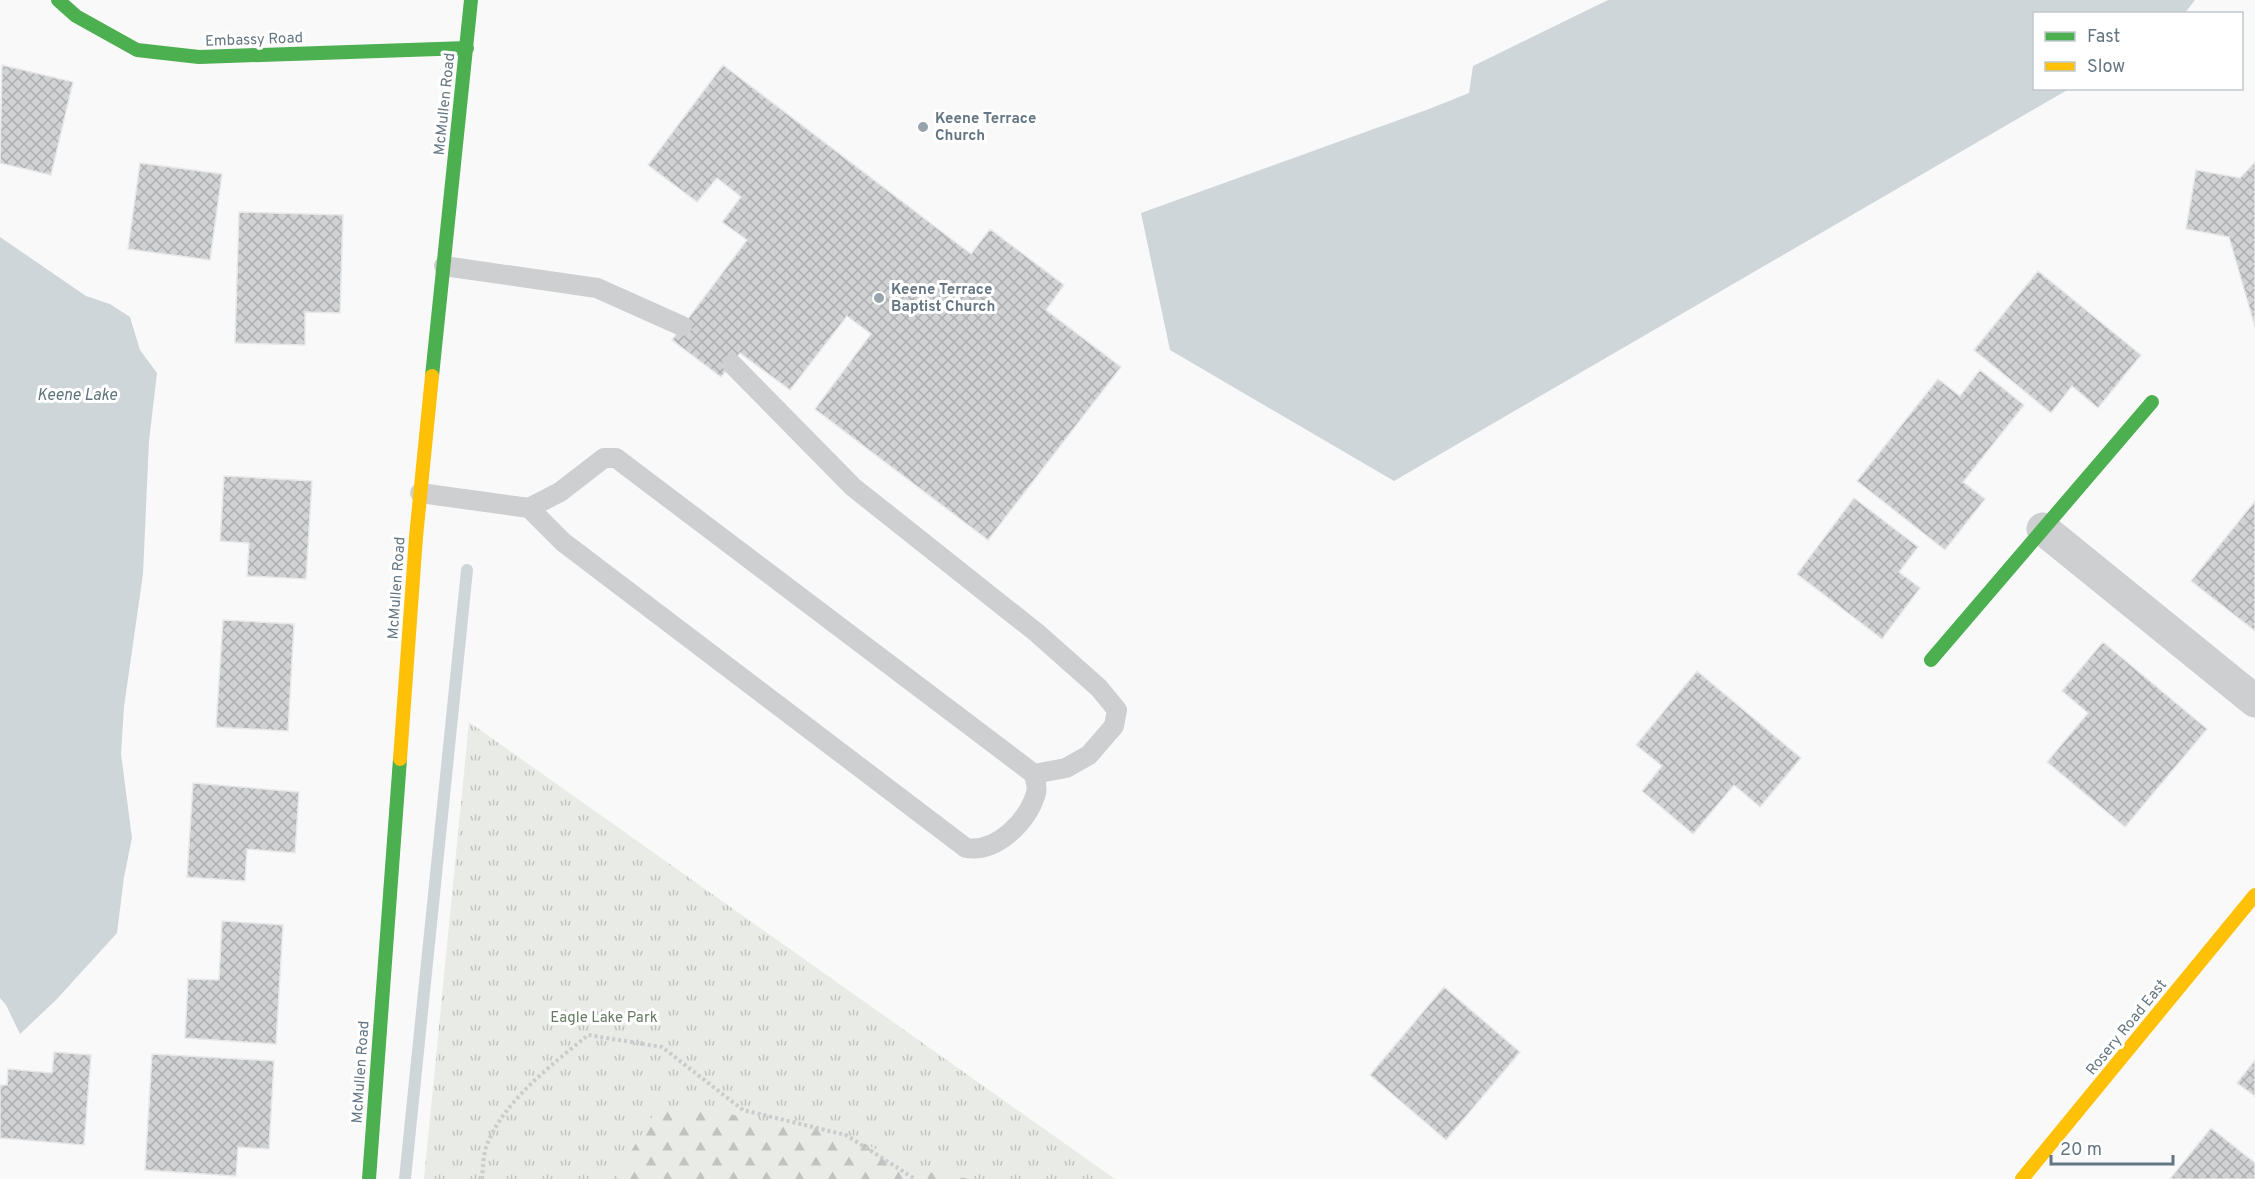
<svg xmlns="http://www.w3.org/2000/svg" width="2255" height="1179" viewBox="0 0 2255 1179" font-family="Overpass,sans-serif">
	<style>
		.grass { fill: url(#grass-tufts) }
		.forest { fill: url(#forest-firs) }
		.water { fill: #ced6d9 }
		.lines { fill: none; stroke-linecap: round; stroke-linejoin: round }
		.stream { stroke: #ced6d9; stroke-width: 12 }
		.building { fill: url(#building-cross-hatch); stroke: #e8e8e8; stroke-width: 1.5 }
		.path { stroke: #cbcccd; stroke-width: 4; stroke-dasharray: 3 3; stroke-linecap: butt }
		.lane { stroke: #cecfd0; stroke-width: 20 }
		.street { stroke: #cecfd0; stroke-width: 33 }
		.fast { stroke: #4caf50; stroke-width: 14 }
		.slow { stroke: #ffc107; stroke-width: 14 }
		.poi-dot { fill: #99a4ac; stroke: #fff; stroke-width: 2 }
		.labels { text-anchor: middle; stroke-width: 6; stroke-linejoin: round; paint-order: stroke }
		.street-label { font-size: 15px; fill: #657683; stroke: #fff }
		.poi-label { font-size: 15px; font-weight: bold; fill: #657683; stroke: #fff; text-anchor: start }
		.park-label { font-size: 15px; fill: #687a64; stroke: #fff }
		.water-label { font-size: 16px; font-style: italic; fill: #60757c; stroke: #fff }
	</style>
	<defs>
		<pattern id="grass-tufts" width="24" height="20" patternUnits="userSpaceOnUse" patternTransform="scale(1.5)"><rect width="24" height="20" fill="#e8ebe6"/><path d="M3 7l-1-3M5 7V3M7 7l1-3M15 17l-1-3M17 17v-4M19 17l1-3" fill="none" stroke="#c0c3c0"/></pattern>
		<pattern id="forest-firs" width="22" height="20" patternUnits="userSpaceOnUse" patternTransform="scale(1.5)"><rect width="22" height="20" fill="#e8ebe6"/><path d="M5 1l3.5 6h-7zM16 11l3.5 6h-7z" fill="#c0c3c0"/></pattern>
		<pattern id="building-cross-hatch" width="8" height="8" patternUnits="userSpaceOnUse" patternTransform="scale(1.5)"><rect width="8" height="8" fill="#d0d2d3"/><path d="M0 0l8 8M0 8l8-8" fill="none" stroke="#acafb1"/></pattern>
	</defs>
	<rect width="100%" height="100%" fill="#f9f9f9"/>
	<path class="grass" d="M469,722L1115,1179H424Z"/>
	<path class="forest" d="M659,1106L721,1111L763,1124L832,1128L922,1171L970,1179H617L625,1161Z"/>
	<path class="water" d="M1608,0H2195L2185,13L2034,14V88L2069,89L1394,481L1170,350L1141,213L1429,109L1469,93L1473,66Z
		M0,237L86,296L110,304L130,317L140,350L157,373L149,441L143,574L124,707L121,754L132,838L124,877L117,933L56,1000L20,1034L6,1005L0,998Z"/>
	<g class="lines">
		<path class="stream" d="M405,1179L467,570"/>
	</g>
	<path class="building" d="M2,65L73,82L51,175L0,163Z
		M723,65L971,254L990,229L1064,285L1046,310L1121,367L988,540L815,409L871,334L847,316L790,390L740,353L721,377L672,340L747,240L722,222L741,197L717,178L697,202L648,165Z
		M2255,162V327L2229,237L2186,229L2196,170L2240,178Z
		M140,163L222,174L210,260L128,249Z
		M239,212L343,215L340,313L305,312V345L235,343Z
		M2038,271L2141,355L2098,408L2072,386L2051,413L1974,350Z
		M1980,370L2024,405L1963,482L1985,499L1945,550L1857,481L1938,379L1960,396Z
		M224,476L312,481L306,579L247,576L249,543L220,541Z
		M1854,498L1918,547L1899,572L1920,588L1882,639L1797,574Z
		M2255,501V631L2191,581Z
		M223,620L294,624L288,731L216,727Z
		M2103,642L2207,729L2125,827L2047,762L2088,713L2062,691Z
		M1697,671L1801,758L1760,807L1734,785L1693,834L1642,791L1662,766L1636,745Z
		M193,783L299,792L295,853L247,849L245,881L187,877Z
		M222,921L283,925L276,1044L185,1038L188,979L219,980Z
		M1444,987L1520,1052L1446,1140L1370,1075Z
		M54,1052L91,1055L84,1145L0,1138V1085H7L8,1069L52,1073Z
		M152,1054L274,1061L269,1149L238,1147L236,1176L145,1170Z
		M2255,1060V1096L2237,1083Z
		M2211,1128L2255,1163V1179H2170Z"/>
	<g class="lines">
		<path class="path" d="M482,1179C483,1168 483,1153 488,1142C507,1098 553,1064 588,1035L662,1047L743,1110L846,1135L915,1179"/>
		<path class="lane" d="M444,266L597,288L682,326
			M732,364L853,487L1037,633L1099,688L1117,710L1114,726L1089,755L1066,768L1034,774
			M420,493L529,508L560,492L604,458H616L1034,774C1035,780 1038,787 1036,793C1028,821 997,853 966,848L563,542L529,508"/>
		<path class="street" d="M2043,529L2255,701"/>
		<path class="fast" d="M58,0L76,16L137,50L199,57L467,48
			M432,376L471,0
			M1931,660L2152,402
			M369,1179L400,759"/>
		<path class="slow" d="M400,759L416,537L432,376
			M2022,1179L2255,895"/>
	</g>
	<g class="poi-dot">
		<circle cx="923" cy="127" r="6"/>
		<circle cx="879" cy="298" r="6"/>
	</g>
	<g class="labels">
		<g class="street-label">
			<text transform="translate(254 39) rotate(-2)" y="5">Embassy Road</text>
			<text transform="translate(444 104) rotate(-84)" y="5">McMullen Road</text>
			<text transform="translate(396 588) rotate(-86)" y="5">McMullen Road</text>
			<text transform="translate(2126 1027) rotate(-51)" y="5">Rosery Road East</text>
			<text transform="translate(360 1072) rotate(-86)" y="5">McMullen Road</text>
		</g>
		<g class="poi-label">
			<text x="935" y="123">Keene Terrace<tspan x="935" dy="17">Church</tspan></text>
			<text x="891" y="294">Keene Terrace<tspan x="891" dy="17">Baptist Church</tspan></text>
		</g>
		<g class="park-label">
			<text x="604" y="1022">Eagle Lake Park</text>
		</g>
		<g class="water-label">
			<text x="77" y="400">Keene Lake</text>
		</g>
	</g>
	<rect x="2033" y="12" width="210" height="78" fill="#ffffff" stroke="#c1c8cd" stroke-width="1.5"/>
	<rect x="2045" y="32" width="30" height="9" fill="#4caf50" stroke="#c1c8cd" stroke-width="1.5"/>
	<text x="2087" y="42" font-size="18" fill="#657683">Fast</text>
	<rect x="2045" y="62" width="30" height="9" fill="#ffc107" stroke="#c1c8cd" stroke-width="1.5"/>
	<text x="2087" y="72" font-size="18" fill="#657683">Slow</text>
	<path d="M2051 1155v9h122v-9" fill="none" stroke="#657683" stroke-width="3"/>
	<text x="2060" y="1155" font-size="18" fill="#657683" stroke="#ffffff" stroke-width="4.5" paint-order="stroke">20 m</text>
</svg>
